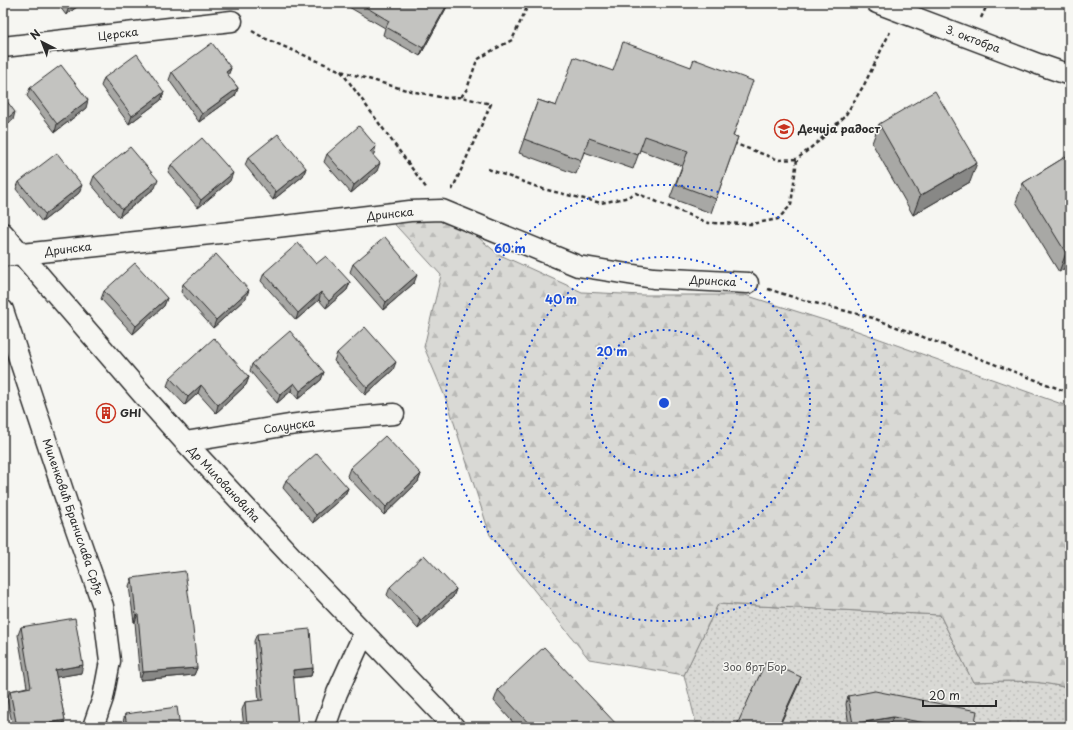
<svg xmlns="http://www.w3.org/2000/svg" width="1073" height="730" viewBox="0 0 1073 730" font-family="'Playpen Sans',sans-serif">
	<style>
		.grass { fill: url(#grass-dots); stroke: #828280 }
		.forest { fill: url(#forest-firs); stroke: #828280 }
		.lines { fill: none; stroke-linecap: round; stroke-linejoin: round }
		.minor-casing { stroke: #2b2b2b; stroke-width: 23 }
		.path { stroke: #2b2b2b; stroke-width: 2.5; stroke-dasharray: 4 3; stroke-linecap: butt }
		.minor { stroke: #f6f6f2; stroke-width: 20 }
		.wall { fill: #a8a8a5; stroke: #2b2b2b }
		.shaded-wall { fill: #888886; stroke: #2b2b2b }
		.building { fill: #c3c3c0; stroke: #2b2b2b }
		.ring { fill: none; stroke: #1d4ed8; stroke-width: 2; stroke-dasharray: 2 4 }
		.labels { text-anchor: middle; stroke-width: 3; stroke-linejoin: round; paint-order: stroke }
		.street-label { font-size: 11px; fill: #2b2b2b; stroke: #f6f6f2 }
		.poi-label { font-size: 11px; font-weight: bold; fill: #2b2b2b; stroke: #f6f6f2; text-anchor: start }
		.park-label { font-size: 11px; fill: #565656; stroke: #f6f6f2 }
		.centre { fill: #1d4ed8; stroke: #f6f6f2; stroke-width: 2 }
		.ring-label { font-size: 12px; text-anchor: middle; font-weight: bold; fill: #1d4ed8; stroke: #f6f6f2; stroke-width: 3; stroke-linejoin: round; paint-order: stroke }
	</style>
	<defs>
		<pattern id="grass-dots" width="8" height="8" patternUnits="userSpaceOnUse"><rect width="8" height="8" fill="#d9d9d5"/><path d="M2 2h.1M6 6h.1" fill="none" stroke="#babab7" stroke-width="1.8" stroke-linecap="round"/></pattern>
		<pattern id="forest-firs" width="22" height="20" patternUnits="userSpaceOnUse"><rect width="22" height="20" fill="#d9d9d5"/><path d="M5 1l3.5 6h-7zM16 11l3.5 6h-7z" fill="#babab7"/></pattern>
	</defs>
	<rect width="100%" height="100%" fill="#f6f6f2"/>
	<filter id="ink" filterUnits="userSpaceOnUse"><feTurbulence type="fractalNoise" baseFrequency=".025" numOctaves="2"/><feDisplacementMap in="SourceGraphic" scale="8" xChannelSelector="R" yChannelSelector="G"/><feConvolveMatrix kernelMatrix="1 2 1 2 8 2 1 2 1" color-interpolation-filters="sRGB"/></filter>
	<g filter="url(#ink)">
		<path class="grass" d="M718,604L940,615L973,682C1005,681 1039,679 1070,689V727H697L684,675Z"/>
		<path class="forest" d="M388,217L429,218L460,222L498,254L582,292L643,295H745L849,328L1070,407V689C1039,679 1005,681 973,682L940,615L718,604L684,675L589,659L490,535L448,404L424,347L441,275Z"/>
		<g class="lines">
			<defs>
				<path id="minor" d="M877,3L1038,64L1070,75
					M3,47L232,21
					M3,233L143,395L185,442L306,572L454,727
					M3,256L268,228L410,211L442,210L578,266L653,278L748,283
					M3,310L70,512L103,606L110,661L103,698L93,727
					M185,442L289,425L346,418L394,414
					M325,727L337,693L364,633"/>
			</defs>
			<use href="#minor" class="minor-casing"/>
			<path class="path" d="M981,18L988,3
				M252,31L264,38L341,71L406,90L445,98L461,97L491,104L452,190
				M341,71L427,189
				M461,97L467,89L477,60L493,50L512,40L529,3
				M733,143L779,160L797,159L819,141L845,116L864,85L890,32
				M488,169L543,189L601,203L625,198L636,193L708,223L752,224L778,219L791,205L797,159
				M768,289L799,299L873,318L1070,393"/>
			<use href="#minor" class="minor"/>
		</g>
		<path class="wall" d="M57,3H82L66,15Z
			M342,3H449L420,56L383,35L385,28Z
			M691,67L733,136L738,137L711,213L670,198L682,166L640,150L633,169L584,152L576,174L519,153L538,100L556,106L613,71Z
			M231,68L228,75L238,88L235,96L199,122L169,80L172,72Z
			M104,78L164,92L161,100L129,124L101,86Z
			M30,88L86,108L55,132L27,96Z
			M879,124L970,182L913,215L872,143Z
			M327,154H374L372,155L377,171L351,193L324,162Z
			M1070,154V265L1059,272L1016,202L1023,183Z
			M248,158L306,168L303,176L273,200L245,165Z
			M171,165L230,181L198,208L168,172Z
			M94,176L155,188L119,217L91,184Z
			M19,182L79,193L42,222L16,189Z
			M316,264L350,282L347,290L326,308L319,300L296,320L261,281L264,273Z
			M353,264L414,283L383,310L350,272Z
			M183,284L246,298L213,328L181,292Z
			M104,291L167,298L164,306L133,334L101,299Z
			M337,353L393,370L365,395L334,361Z
			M252,364L324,372L321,380L298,399L291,391L277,403L250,371Z
			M249,377L246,385L216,413L198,393L185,405L167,386L170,378Z
			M350,468L421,474L418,482L384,515L347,476Z
			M286,480L348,488L345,495L313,523L283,488Z
			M132,578L197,668L194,675L140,680L135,622H134L129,586Z
			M390,587L456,589L453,597L418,629L387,595Z
			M21,627L81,673L56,677L65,720L62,727H13L7,699L10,691L27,687L18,635Z
			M257,634L313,668L311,676L293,678L298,727H244L242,710L245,702L259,701L254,641Z
			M498,690L619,727H517L494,701Z
			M848,696L974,727H903L890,724L875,727H849L846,704Z
			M125,714L180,727H123V722Z"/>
		<path class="shaded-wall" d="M74,3H82L66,15L69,7Z
			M448,3H449L420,56L423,48Z
			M231,68L228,76L226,72Z
			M238,88L235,96L199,122L202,114Z
			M164,92L161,100L129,124L132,116Z
			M88,100L86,108L55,132L57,124Z
			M15,112L13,120L3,127V122Z
			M376,146L374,154L367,160L370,152Z
			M380,163L377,171L351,193L354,185Z
			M977,163L970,182L913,215L920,196Z
			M306,168L303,176L273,200L276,192Z
			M233,173L230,181L198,208L201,200Z
			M158,180L155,188L119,217L122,209Z
			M82,185L79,193L42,222L45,214Z
			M1070,251V265L1059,272L1066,253Z
			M417,275L414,283L383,310L386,302Z
			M350,282L347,290L326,308L329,301Z
			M249,290L246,298L213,328L216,320Z
			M321,292L319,300L296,320L298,313Z
			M167,298L164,306L133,334L136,326Z
			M396,362L393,370L365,395L367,388Z
			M324,372L321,380L298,399L300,391Z
			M249,377L246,385L216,413L218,405Z
			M294,383L291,391L277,403L280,395Z
			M201,385L198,393L185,405L188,397Z
			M421,474L418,482L384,515L386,507Z
			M348,488L345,495L313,523L316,515Z
			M456,589L453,597L418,629L421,621Z
			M138,614L135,622H134L136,615Z
			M83,665L81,673L52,678L55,670Z
			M197,668L194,675L140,680L143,672Z
			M313,668L311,676L290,678L293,670Z
			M801,677L797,688L779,727H778Z
			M893,717L890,724L875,727H852L853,724Z
			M65,720L62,727H29Z"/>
		<path class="building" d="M66,3H74L69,7Z
			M359,3H448L423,48L386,27L389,21Z
			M623,42L691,67L694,59L753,81L733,136L738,137L716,199L676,184L688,151L645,136L638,155L589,138L581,160L524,139L538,100L556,106L574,57L613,71Z
			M212,43L231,68L226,72L238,88L202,114L172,72Z
			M137,54L164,92L132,116L104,78Z
			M61,65L88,100L57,124L30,88Z
			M935,91L977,163L920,196L879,124Z
			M3,96L15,112L3,122Z
			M359,126L376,146L370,152L380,163L354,185L327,154Z
			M278,134L306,168L276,192L248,158Z
			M202,138L233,173L201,200L171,165Z
			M130,147L158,180L122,209L94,176Z
			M57,153L82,185L45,214L19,182Z
			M1070,154V251L1066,253L1023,183Z
			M385,237L417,275L386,302L353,264Z
			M298,243L316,264L326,256L350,282L329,301L321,292L298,313L264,273Z
			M216,254L249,290L216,320L183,284Z
			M135,263L167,298L136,326L104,291Z
			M365,327L396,362L367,388L337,353Z
			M290,331L324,372L300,391L294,383L280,395L252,364Z
			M214,338L249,377L218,405L201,385L188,397L170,378Z
			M385,436L421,474L386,507L350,468Z
			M317,453L348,488L316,515L286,480Z
			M424,555L456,589L421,621L390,587Z
			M185,571L193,628L197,668L143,672L138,614L136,615L132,578Z
			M75,618L83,665L55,670L65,720L29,727H17L10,691L31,687L21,627Z
			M310,629L313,668L293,670L298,727H247L245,702L263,700L257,634Z
			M544,647L619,727H532L498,690Z
			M766,661L801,677L778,727H736Z
			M875,691L977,711L974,727H946L893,717L853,724L848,696Z
			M177,707L180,727H127L125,714Z"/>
	</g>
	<g class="ring">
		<circle cx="664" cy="403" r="73"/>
		<circle cx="664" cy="403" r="146"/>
		<circle cx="664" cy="403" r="218"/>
	</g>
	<defs>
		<symbol id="school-ring" viewBox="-11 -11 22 22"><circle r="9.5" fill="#f6f6f2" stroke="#c8321e" stroke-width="1.5"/><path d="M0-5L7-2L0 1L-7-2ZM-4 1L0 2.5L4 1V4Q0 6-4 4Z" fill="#c8321e"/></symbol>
		<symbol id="building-ring" viewBox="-11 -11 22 22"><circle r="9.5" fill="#f6f6f2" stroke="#c8321e" stroke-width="1.5"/><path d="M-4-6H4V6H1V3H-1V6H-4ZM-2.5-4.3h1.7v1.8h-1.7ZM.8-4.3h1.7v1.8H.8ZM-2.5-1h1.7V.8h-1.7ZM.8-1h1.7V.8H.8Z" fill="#c8321e"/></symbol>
	</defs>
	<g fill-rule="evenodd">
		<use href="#school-ring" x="773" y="118" width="22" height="22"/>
		<use href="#building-ring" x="95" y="402" width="22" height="22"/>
	</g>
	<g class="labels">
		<g class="street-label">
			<text transform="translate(118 34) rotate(-7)" y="4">Церска</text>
			<text transform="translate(973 39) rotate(21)" y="4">3. октобра</text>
			<text transform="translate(390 214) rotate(-6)" y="4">Дринска</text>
			<text transform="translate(68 249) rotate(-7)" y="4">Дринска</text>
			<text transform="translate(713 281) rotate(3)" y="4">Дринска</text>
			<text transform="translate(289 426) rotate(-8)" y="4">Солунска</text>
			<text transform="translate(224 484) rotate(47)" y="4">Др Миловановића</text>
			<text transform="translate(73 517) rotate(71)" y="4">Миленковић Бранислава Срђе</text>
		</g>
		<g class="poi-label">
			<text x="798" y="133">Дечија радост</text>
			<text x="120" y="417">GHI</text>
		</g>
		<g class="park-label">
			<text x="755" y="671">Зоо врт Бор</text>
		</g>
	</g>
	<circle cx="664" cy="403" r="6" class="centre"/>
	<g class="ring-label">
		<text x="510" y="253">60 m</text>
		<text x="561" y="304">40 m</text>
		<text x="612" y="356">20 m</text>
	</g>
	<rect width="1073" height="730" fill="none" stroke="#f6f6f2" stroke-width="16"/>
	<rect x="8" y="8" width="1057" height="714" fill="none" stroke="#2b2b2b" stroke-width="1.5" filter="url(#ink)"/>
	<g transform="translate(42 42) rotate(318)" stroke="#f6f6f2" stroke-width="3" paint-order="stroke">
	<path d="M0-3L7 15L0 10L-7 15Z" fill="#2b2b2b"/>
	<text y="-6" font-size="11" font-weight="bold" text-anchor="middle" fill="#2b2b2b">N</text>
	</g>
	<path d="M923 700v6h73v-6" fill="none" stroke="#2b2b2b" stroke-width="2"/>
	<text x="929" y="700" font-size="12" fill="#2b2b2b" stroke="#f6f6f2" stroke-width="3" paint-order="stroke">20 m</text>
</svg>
